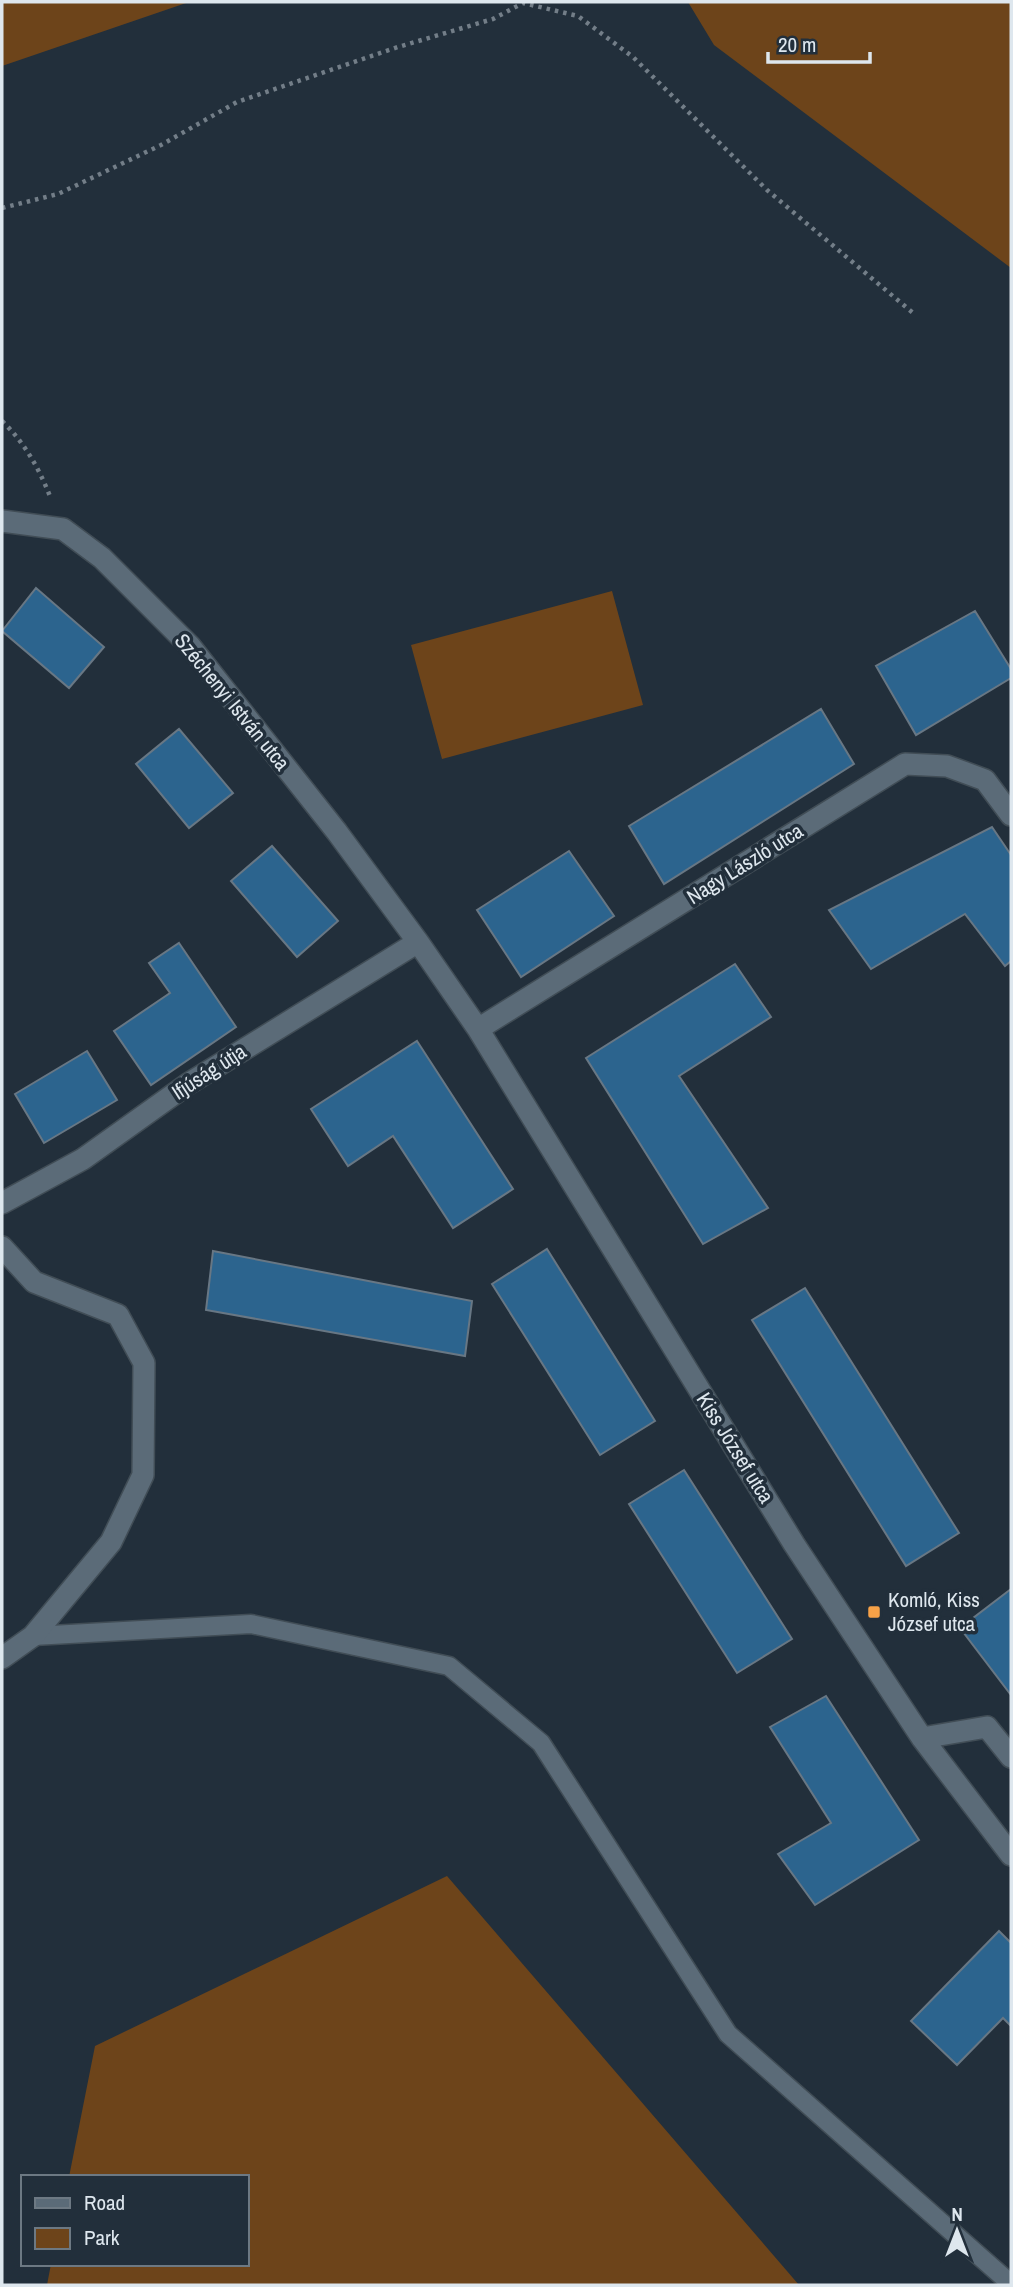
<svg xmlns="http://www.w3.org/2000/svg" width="1013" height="2287" viewBox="0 0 1013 2287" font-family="'Archivo Narrow',sans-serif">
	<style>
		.green { fill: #6d441a }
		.building { fill: #2c648e; stroke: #687784; stroke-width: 2 }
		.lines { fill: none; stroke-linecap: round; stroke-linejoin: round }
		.lane-casing { stroke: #414d56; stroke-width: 21 }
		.street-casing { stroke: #414d56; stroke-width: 24 }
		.path { stroke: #737e88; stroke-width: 4.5; stroke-dasharray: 3.5 5; stroke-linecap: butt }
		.lane { stroke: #5b6b78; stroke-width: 18 }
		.street { stroke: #5b6b78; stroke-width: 21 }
		.poi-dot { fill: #f7a248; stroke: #222f3b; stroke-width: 2.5 }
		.labels { text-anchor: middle; stroke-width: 7; stroke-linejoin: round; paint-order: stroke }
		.street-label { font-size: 21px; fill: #dee7ee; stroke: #222f3b }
		.poi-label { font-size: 21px; fill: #dee7ee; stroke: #222f3b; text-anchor: start }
	</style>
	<rect width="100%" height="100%" fill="#222f3b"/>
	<path class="green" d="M2,2H189L2,66Z
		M688,2H1011V268L714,45Z
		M612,591L643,705L442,759L411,645Z
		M447,1876L799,2285H47L51,2264H247V2177H69L95,2046Z"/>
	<path class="building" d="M36,588L104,647L69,688L2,631Z
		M975,611L1011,669V678L916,735L876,666Z
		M821,709L854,764L664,884L629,826Z
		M179,729L233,793L189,828L136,764Z
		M992,827L1011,855V961L1005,966L965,914L871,969L829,910Z
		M272,846L338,921L297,957L231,881Z
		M569,851L614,916L521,977L477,910Z
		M179,943L236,1027L151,1085L114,1031L170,993L149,963Z
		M735,964L771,1017L679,1076L768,1208L703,1244L586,1058Z
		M417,1041L513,1189L453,1228L393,1136L348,1166L311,1109Z
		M87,1051L117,1100L44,1143L15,1094Z
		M547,1249L655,1421L600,1455L492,1284Z
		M213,1251L472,1301L465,1356L206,1310Z
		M805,1288L959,1533L906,1566L752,1320Z
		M684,1470L792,1639L737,1673L629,1504Z
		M1011,1589V1695L960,1628Z
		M826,1696L919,1840L815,1905L778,1854L831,1823L770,1727Z
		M999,1931L1011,1943V2026L1003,2018L957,2065L911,2021Z"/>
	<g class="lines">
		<defs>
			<path id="lane" d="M33,1636L251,1624L449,1666L541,1743L728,2034L1011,2284"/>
			<path id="street" d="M2,521L63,529L102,558L190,646L337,832L418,942L478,1029L794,1544L922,1738L1011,1855
				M478,1029L905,764L947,766L985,780L1011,815
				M2,1203L83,1159L188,1084L418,942
				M2,1247L34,1282L118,1315L144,1363L143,1475L111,1542L33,1636L2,1658
				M922,1738L987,1727L1011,1757"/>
		</defs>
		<use href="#lane" class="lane-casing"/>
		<use href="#street" class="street-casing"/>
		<path class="path" d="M2,208L58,194L161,145L237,102L398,47L493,19L523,3L578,16L633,57L767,190L913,313
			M2,421C25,443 40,470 51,499"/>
		<use href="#lane" class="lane"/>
		<use href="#street" class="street"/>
	</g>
	<rect class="poi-dot" x="867" y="1605" width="14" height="14" rx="3.5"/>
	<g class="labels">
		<g class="street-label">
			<text transform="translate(232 702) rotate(51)" y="7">Széchenyi István utca</text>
			<text transform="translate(745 864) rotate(-32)" y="7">Nagy László utca</text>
			<text transform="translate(209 1072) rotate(-33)" y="7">Ifjúság útja</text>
			<text transform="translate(735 1448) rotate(58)" y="7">Kiss József utca</text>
		</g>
		<g class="poi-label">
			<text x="888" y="1607">Komló, Kiss<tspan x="888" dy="24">József utca</tspan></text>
		</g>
	</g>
	<rect width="1013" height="2287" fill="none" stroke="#dee7ee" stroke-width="7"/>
	<rect x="21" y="2175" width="228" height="91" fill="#222f3b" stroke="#6d7983" stroke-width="2"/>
	<rect x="35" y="2198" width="35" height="10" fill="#5b6b78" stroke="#6d7983" stroke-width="2"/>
	<text x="84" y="2210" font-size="21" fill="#dee7ee">Road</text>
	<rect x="35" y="2228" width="35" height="21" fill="#6d441a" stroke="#6d7983" stroke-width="2"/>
	<text x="84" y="2245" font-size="21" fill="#dee7ee">Park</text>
	<g transform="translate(957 2231)" stroke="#222f3b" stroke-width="5" paint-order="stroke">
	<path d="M0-5L12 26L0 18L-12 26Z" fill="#dee7ee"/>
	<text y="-10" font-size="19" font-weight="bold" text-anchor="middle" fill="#dee7ee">N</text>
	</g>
	<path d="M768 52v10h102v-10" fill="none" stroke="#dee7ee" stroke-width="3.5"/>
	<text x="778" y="52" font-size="21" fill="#dee7ee" stroke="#222f3b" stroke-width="5" paint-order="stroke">20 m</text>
</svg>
